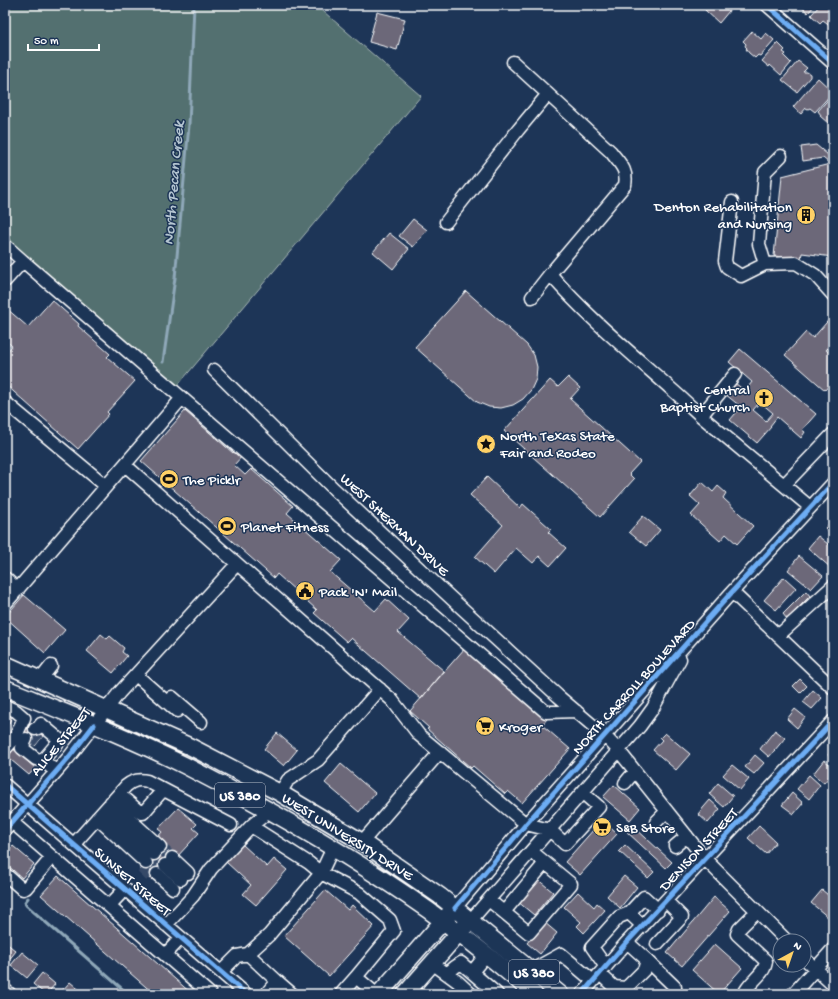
<svg xmlns="http://www.w3.org/2000/svg" width="838" height="999" viewBox="0 0 838 999" font-family="'Gochi Hand',sans-serif">
	<style>
		.green { fill: #53706f; stroke: #a9b8b7 }
		.lines { fill: none; stroke-linecap: round; stroke-linejoin: round }
		.stream { stroke: #8fa8b9; stroke-width: 3 }
		.building { fill: #6c6779; stroke: #fff; fill-rule: evenodd }
		.minor-tunnel { stroke: #344968; stroke-width: 12; stroke-dasharray: 12 6; stroke-linecap: butt }
		.minor-casing { stroke: #fff; stroke-width: 15 }
		.major-casing { stroke: #fff; stroke-width: 19 }
		.minor { stroke: #1d3557; stroke-width: 12 }
		.major { stroke: #1d3557; stroke-width: 16 }
		.cycleway-casing { stroke: #1d3557; stroke-width: 8 }
		.cycleway { stroke: #6dadf4; stroke-width: 5 }
		.labels { text-anchor: middle; stroke-width: 3; stroke-linejoin: round; paint-order: stroke }
		.shield { fill: #1d3557; stroke: #bbc2cd; stroke-width: 1 }
		.shield-label { font-size: 14px; font-weight: bold; fill: #fff }
		.poi-label { font-size: 15px; fill: #fff; stroke: #1d3557; text-anchor: start }
		.street-label { font-size: 15px; fill: #fff; stroke: #1d3557 }
		.water-label { font-size: 16px; font-style: italic; fill: #b4c5d1; stroke: #1d3557 }
	</style>
	<rect width="100%" height="100%" fill="#1d3557"/>
	<filter id="ink" filterUnits="userSpaceOnUse"><feTurbulence type="fractalNoise" baseFrequency=".025" numOctaves="2"/><feDisplacementMap in="SourceGraphic" scale="8" xChannelSelector="R" yChannelSelector="G"/><feConvolveMatrix kernelMatrix="1 2 1 2 8 2 1 2 1" color-interpolation-filters="sRGB"/></filter>
	<g filter="url(#ink)">
		<path class="green" d="M5,5H316L421,96L178,385L5,237Z"/>
		<g class="lines">
			<path class="stream" d="M163,362L175,278L189,125L194,5
				M28,898L25,902L26,905L128,994"/>
		</g>
		<path class="building" d="M708,5H734L719,23L705,10Z
			M799,5H815L808,13Z
			M820,5H833V24L831,26L823,20L820,23L811,15Z
			M377,12L405,19L397,50L369,42Z
			M752,31L761,39L766,33L774,40L760,56L758,55L755,58L749,53L746,49L747,48L745,46L746,44L743,41Z
			M778,43L785,50L783,52L786,54L784,56L791,63L781,75L770,65L769,67L762,61Z
			M798,61L807,68L803,72H807L810,74V77L797,92L782,80Z
			M818,78L833,92L815,112L810,108L808,109L806,108L801,114L793,107Z
			M832,95L833,96V117L828,123L820,116L821,115L818,111Z
			M816,145L833,159V257L802,253L801,259L774,256L782,176L830,164L823,158L803,161L801,147Z
			M413,219L427,230L413,247L399,236Z
			M389,233L409,249L393,269L373,252Z
			M466,291L527,345L534,355L537,367L536,379L531,390L523,399L513,405L501,408L489,407L477,402L415,347Z
			M52,300L79,324L78,326L110,354L107,357L135,381L107,412L109,414L78,449L5,384V354L12,346L5,340V309L6,308L28,327Z
			M833,315V343L826,350L833,356V381L825,390L785,355L806,332L813,338Z
			M740,349L816,414L802,430L805,432L801,438L777,417L770,426L771,427L757,443L730,420L741,407L725,394L735,383L745,391L752,382L729,362ZM760,402L773,413L766,421L753,410Z
			M568,377L580,388L570,399L640,462L629,474L634,479L600,517L504,431L550,380L558,387Z
			M185,411L233,453L236,449L243,455L234,465L245,475L251,469L293,506L287,513L341,560L330,572L375,611L386,599L409,620L398,632L444,671L421,699L351,638L347,642L314,613L317,610L277,574L274,578L141,461Z
			M487,477L520,508L523,504L551,529L548,532L566,548L550,566L539,556L533,563L516,548L494,574L475,557L503,525L470,495Z
			M702,482L713,492L718,486L726,493L723,498L753,526L737,544L726,534L720,541L691,515L700,505L690,496Z
			M643,516L660,530L646,546L629,532Z
			M833,520V535L825,528Z
			M818,536L833,548V565L831,568L808,548Z
			M799,556L823,576L811,589L788,570Z
			M784,577L796,588L776,610L764,600Z
			M806,591L810,596L787,619L783,614Z
			M24,595L65,630L45,653L5,617Z
			M101,634L107,639L110,636L124,648L122,652L127,656L113,673L87,651Z
			M465,648L547,719L542,725L570,749L522,803L508,791L505,794L473,766L471,768L427,729L429,728L410,711Z
			M800,679L807,686L800,693L793,686Z
			M813,690L822,698L812,709L803,702Z
			M5,708L14,712L5,732Z
			M795,709L805,717L797,728L787,719Z
			M30,724L43,736L35,746L21,734Z
			M775,730L785,738L769,757L760,749Z
			M277,733L297,750L284,766L264,749Z
			M665,733L690,754L676,770L653,750L662,740L660,738Z
			M10,746L35,768L29,775L11,760L9,762L5,759V752Z
			M833,749V760L828,755Z
			M755,755L764,763L754,774L745,767Z
			M824,760L833,767V772L824,783L813,774Z
			M341,764L375,793L359,812L325,783Z
			M732,765L749,779L740,790L723,775Z
			M809,775L820,785L809,799L797,789Z
			M718,783L733,796L724,807L709,794Z
			M614,785L640,808L630,820L603,797Z
			M792,793L803,803L794,814L782,805Z
			M710,800L720,809L708,823L698,814Z
			M178,808L197,824L193,828L199,833L176,858L173,856L151,880L140,870L162,846L155,840L162,832L158,829Z
			M602,820L617,834L580,875L565,862Z
			M633,826L672,862L666,868L627,832Z
			M759,826L776,842L766,854L748,838Z
			M242,844L267,867L274,859L287,870L256,905L243,894L251,885L226,862Z
			M625,845L654,872L648,878L619,851Z
			M13,846L34,864L22,878L5,863V855Z
			M58,876L192,994H154L41,895Z
			M624,876L637,887L620,908L607,896Z
			M536,878L553,892L534,915L517,901Z
			M325,890L348,910L352,905L374,926L329,976L284,936Z
			M822,890L833,899V913L829,918L811,903Z
			M578,892L594,907L597,903L605,910L584,933L577,926L581,922L564,907Z
			M714,897L730,911L682,966L667,953Z
			M544,922L557,933L540,954L527,943Z
			M5,942L16,951L8,961L5,959Z
			M715,944L742,968L719,994L692,970Z
			M22,952L38,965L27,978L11,965Z
			M42,973L55,984L47,994H45L33,984Z
			M70,982L83,993L82,994H59Z"/>
		<g class="lines">
			<path class="minor-tunnel" d="M30,742L39,732
				M160,847L172,858
				M150,859L161,870
				M142,868L153,879"/>
			<defs>
				<path id="minor" d="M767,5L833,63
					M513,62L611,152C620,164 628,170 625,185L550,274C595,326 651,369 701,416
					M732,202L725,261L727,267L741,276L765,264L796,263L815,275L833,295
					M446,222L518,130L548,94
					M5,245L23,261
					M765,264L759,244L765,172L781,156
					M5,281L23,261L546,712L576,711
					M532,297L550,274
					M214,370L334,489L452,599L558,696L605,736L619,751L705,859L787,941
					M735,374L701,416L810,507
					M5,402L106,486
					M125,465L392,700L419,735L526,824L550,830L565,844L599,807L583,793
					M784,485L833,434
					M5,578L18,590
					M732,592L833,688
					M5,604L182,398
					M778,636L833,586
					M136,675L177,711
					M40,680L51,666
					M172,697L201,722
					M5,706L16,711L24,718L15,738L5,749
					M35,729L38,728L41,724L60,740L43,760
					M26,739L22,748L36,759L43,760L56,772
					M625,783L635,771
					M5,785L246,994
					M280,793L288,780L318,760L380,689
					M119,794L141,813H143L163,790
					M111,802L160,847
					M105,810L154,854
					M97,818L146,863
					M12,822L210,994
					M656,822L667,811
					M251,826L309,863L321,873L329,856L334,849
					M5,830L69,757L119,693L237,564
					M362,842L440,752
					M74,844L126,786C133,780 139,779 147,781L231,825
					M675,846L687,836
					M172,858L188,873
					M165,865L181,879
					M5,874L21,888L23,889L26,888L52,857
					M157,874L173,888
					M489,900L529,933L571,884L531,851
					M109,906L125,889
					M455,908L526,824L732,592L833,483
					M504,912L545,863
					M471,920L640,726L653,708L680,659
					M166,925L193,896L211,869L251,826L262,817L267,809
					M643,926L629,913L644,897L658,910
					M657,944L682,917L666,901
					M248,954L277,981
					M165,955L181,938
					M804,958L833,985
					M647,960L675,987V994
					M432,963L458,982L471,994
					M606,967L592,947L619,917L629,913
					M532,970L561,954L593,981
					M221,972L237,956L248,954L269,935L321,873L359,893L390,920L394,931L356,977L376,994
					M472,972L486,955
					M447,974L455,967L461,963L497,994
					M600,974L614,987L626,988L644,970L647,960L627,942
					M5,990L10,994
					M266,994L277,981L292,994
					M341,994L356,977
					M582,994L627,942L833,721
					M744,994C749,981 765,975 766,961L737,934L739,929L757,911
					M793,994L833,949"/>
				<path id="major" d="M5,664L191,747L280,793L362,842L440,896L560,994
					M5,688C66,713 128,737 186,766C270,809 351,856 428,910C464,936 500,965 534,994
					M379,994L450,913
					M405,994L465,926"/>
			</defs>
			<use href="#minor" class="minor-casing"/>
			<use href="#major" class="major-casing"/>
			<use href="#minor" class="minor"/>
			<use href="#major" class="major"/>
			<defs>
				<path id="cycleway" d="M767,5L833,63
					M5,785L246,994
					M5,830L69,757L94,725
					M455,908L526,824L732,592L833,483
					M582,994L627,942L833,721"/>
			</defs>
			<use href="#cycleway" class="cycleway-casing"/>
			<use href="#cycleway" class="cycleway"/>
		</g>
	</g>
	<defs>
		<symbol id="building-disc" viewBox="-11 -11 22 22"><circle r="9.5" fill="#ffd166" stroke="#1d3557"/><path d="M-4-6H4V6H1V3H-1V6H-4ZM-2.5-4.3h1.7v1.8h-1.7ZM.8-4.3h1.7v1.8H.8ZM-2.5-1h1.7V.8h-1.7ZM.8-1h1.7V.8H.8Z" fill="#111"/></symbol>
		<symbol id="church-disc" viewBox="-11 -11 22 22"><circle r="9.5" fill="#ffd166" stroke="#1d3557"/><path d="M-1.2-6h2.4v3.5h3.3v2.4h-3.3V6h-2.4V-.1h-3.3v-2.4h3.3Z" fill="#111"/></symbol>
		<symbol id="sight-disc" viewBox="-11 -11 22 22"><circle r="9.5" fill="#ffd166" stroke="#1d3557"/><path d="M0-6L1.8-2.2L6-1.7L2.9 1.2L3.7 5.4L0 3.3L-3.7 5.4L-2.9 1.2L-6-1.7L-1.8-2.2Z" fill="#111"/></symbol>
		<symbol id="stadium-disc" viewBox="-11 -11 22 22"><circle r="9.5" fill="#ffd166" stroke="#1d3557"/><path d="M0-5a6.5 5 0 1 0 0 10a6.5 5 0 1 0 0-10ZM-3.5-1.8h7v3.6h-7Z" fill="#111"/></symbol>
		<symbol id="civic-disc" viewBox="-11 -11 22 22"><circle r="9.5" fill="#ffd166" stroke="#1d3557"/><path d="M-.6-6.5H3V-4.5H.6V-3L4-1V1h2V6H-6V1h2V-1L-.6-3ZM-1.2 2.5V6h2.4V2.5Z" fill="#111"/></symbol>
		<symbol id="supermarket-disc" viewBox="-11 -11 22 22"><circle r="9.5" fill="#ffd166" stroke="#1d3557"/><path d="M-6-5.5h2.5l.6 2H6L4.5 2H-2.5L-4.4-4H-6ZM-1.5 3.2a1.3 1.3 0 1 0 .1 0ZM3 3.2a1.3 1.3 0 1 0 .1 0Z" fill="#111"/></symbol>
	</defs>
	<g fill-rule="evenodd">
		<use href="#building-disc" x="795" y="204" width="22" height="22"/>
		<use href="#church-disc" x="753" y="387" width="22" height="22"/>
		<use href="#sight-disc" x="475" y="433" width="22" height="22"/>
		<use href="#stadium-disc" x="158" y="468" width="22" height="22"/>
		<use href="#stadium-disc" x="216" y="515" width="22" height="22"/>
		<use href="#civic-disc" x="294" y="580" width="22" height="22"/>
		<use href="#supermarket-disc" x="474" y="715" width="22" height="22"/>
		<use href="#supermarket-disc" x="591" y="816" width="22" height="22"/>
	</g>
	<g class="labels">
		<g class="shield">
			<rect x="215" y="783" width="50" height="24" rx="3"/>
			<rect x="509" y="960" width="50" height="24" rx="3"/>
		</g>
		<g class="shield-label">
			<text x="240" y="800">US 380</text>
			<text x="534" y="977">US 380</text>
		</g>
		<g class="poi-label">
			<text x="792" y="211" text-anchor="end">Denton Rehabilitation<tspan x="792" dy="17">and Nursing</tspan></text>
			<text x="750" y="394" text-anchor="end">Central<tspan x="750" dy="17">Baptist Church</tspan></text>
			<text x="500" y="440">North Texas State<tspan x="500" dy="17">Fair and Rodeo</tspan></text>
			<text x="183" y="484">The Picklr</text>
			<text x="241" y="531">Planet Fitness</text>
			<text x="319" y="596">Pack 'N' Mail</text>
			<text x="499" y="731">Kroger</text>
			<text x="616" y="832">S&amp;B Store</text>
		</g>
		<g class="street-label">
			<text transform="translate(395 524) rotate(43)" y="5">WEST SHERMAN DRIVE</text>
			<text transform="translate(633 686) rotate(-48)" y="5">NORTH CARROLL BOULEVARD</text>
			<text transform="translate(60 741) rotate(-50)" y="5">ALICE STREET</text>
			<text transform="translate(348 836) rotate(32)" y="5">WEST UNIVERSITY DRIVE</text>
			<text transform="translate(698 849) rotate(-47)" y="5">DENISON STREET</text>
			<text transform="translate(133 881) rotate(41)" y="5">SUNSET STREET</text>
		</g>
		<g class="water-label">
			<text transform="translate(172 183) rotate(-85)" y="6">North Pecan Creek</text>
		</g>
	</g>
	<rect width="838" height="999" fill="none" stroke="#1d3557" stroke-width="20"/>
	<rect x="10" y="10" width="818" height="979" fill="none" stroke="#fff" stroke-width="1.5" filter="url(#ink)"/>
	<g transform="translate(792 953) rotate(40)"><circle r="19" fill="#1d3557" stroke="#77869a"/>
	<path d="M0-3L7 15L0 10L-7 15Z" fill="#ffd166"/>
	<text y="-6" font-size="11" font-weight="bold" text-anchor="middle" fill="#ffffff">N</text>
	</g>
	<path d="M28 44v6h71v-6" fill="none" stroke="#ffffff" stroke-width="2"/>
	<text x="34" y="44" font-size="12" fill="#ffffff" stroke="#1d3557" stroke-width="3" paint-order="stroke">50 m</text>
</svg>
